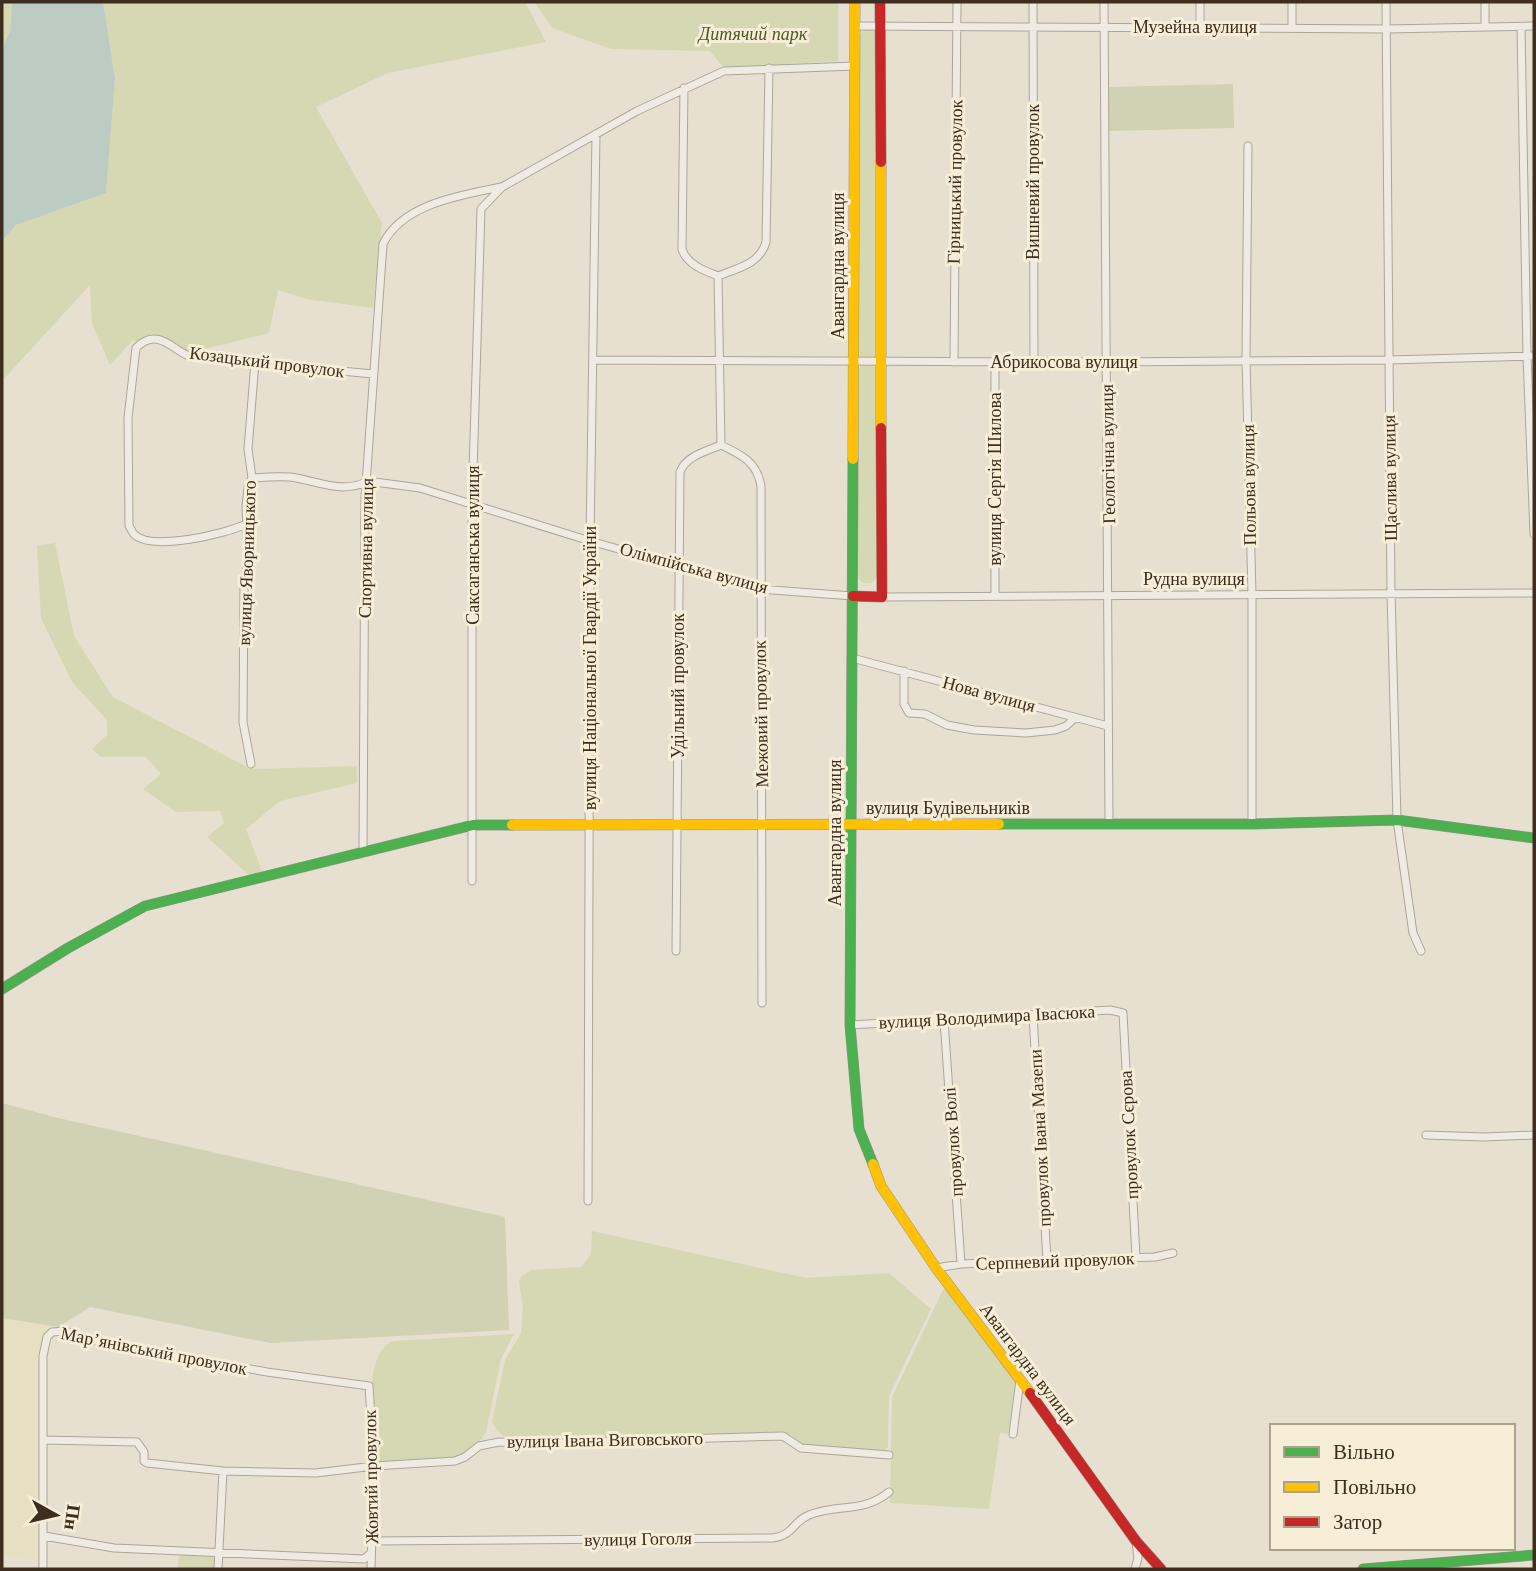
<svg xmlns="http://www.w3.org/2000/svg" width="1536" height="1571" viewBox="0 0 1536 1571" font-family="Georgia,serif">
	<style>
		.farmland { fill: #e6dfc2 }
		.green { fill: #d6d7b3 }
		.cemetery { fill: #d1d1b3 }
		.water { fill: #bcccc2 }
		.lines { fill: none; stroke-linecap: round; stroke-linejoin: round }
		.street-casing { stroke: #ada599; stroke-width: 9 }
		.fast-casing { stroke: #9c958a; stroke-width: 11 }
		.slow-casing { stroke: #9c958a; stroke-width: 11 }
		.jam-casing { stroke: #9c958a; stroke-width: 11 }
		.street { stroke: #efebe3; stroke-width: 7 }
		.fast { stroke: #4caf50; stroke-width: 10 }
		.slow { stroke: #ffc107; stroke-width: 10 }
		.jam { stroke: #c62828; stroke-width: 10 }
		.labels { text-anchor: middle; stroke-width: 6; stroke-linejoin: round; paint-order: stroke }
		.street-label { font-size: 18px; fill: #3d2e20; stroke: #f7eed8 }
		.park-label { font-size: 18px; font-style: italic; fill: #4d5a26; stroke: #f7eed8 }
	</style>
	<rect width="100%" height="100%" fill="#e7e0d1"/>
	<path class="farmland" d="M2,1318L44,1324L49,1331L45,1336L41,1562L2,1555Z"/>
	<path class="green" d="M2,2H12L10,32L2,48Z
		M103,2H525L546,42L388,73L316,107L382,223L373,308L306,299L278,290L269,333L189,353L168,341L138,343L133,340L110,365L92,324L90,285L2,381V241L16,225L106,193L115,78Z
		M534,2H838V61L724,68L710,51L611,49L552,28Z
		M866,29L878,31L877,355L873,358H861L858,354L859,35Z
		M864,364H874L877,367L878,577L871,583H863L857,577V370Z
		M55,543L74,636L113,697L251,769L357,766V783L280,801L246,829L263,874L251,877L207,837L224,823L220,811L176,812L143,789L161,774L146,757H101L92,749L107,735V720L72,682L41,618L37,546Z
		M592,1231L806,1278L889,1273L931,1309L889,1396L888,1447L881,1453L799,1445L792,1435L786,1434L544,1441C522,1440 504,1445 492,1422L505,1360L521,1333L523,1308L519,1282L521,1276L531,1270L581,1267L591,1254Z
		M947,1288L1016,1381L1008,1434L1000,1433L989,1509L890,1503L892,1397L943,1290Z
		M514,1334L501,1359L486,1432L477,1445L460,1458L379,1464L376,1462C374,1432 360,1355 393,1341Z
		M179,1552L217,1554V1569H178Z"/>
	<path class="cemetery" d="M1233,84L1234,128L1109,131L1108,87Z
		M2,1103L58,1118L505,1217L509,1330L270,1343L90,1307L59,1327L2,1318Z"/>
	<path class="water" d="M12,2H103L115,78L106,193L16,225L2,241V48L10,32Z"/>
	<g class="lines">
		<defs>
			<path id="street" d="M1033,2L1034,361
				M1104,2L1109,823
				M1386,2L1391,592L1397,820L1413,933L1421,951
				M1485,2V27
				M855,26L1387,29L1534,26
				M1200,26V2
				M1521,27L1527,356L1534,534
				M1292,28V2
				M684,88L682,249C686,264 705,271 718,276
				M1248,146L1246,360L1252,594V824
				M718,276C738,268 760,264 766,242L769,68
				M718,276L721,445
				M593,360L1107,362L1388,360L1534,356
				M954,362L957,2
				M995,362V596
				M721,445C742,455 757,462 761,486L762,1003
				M252,478C265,477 276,476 290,477C314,480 344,495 367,481L420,488L590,541L760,589L853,596
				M246,524C226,534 153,551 135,535C133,534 130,527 129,526L128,418L136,348C159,325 174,353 192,357L373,374
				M882,597L1534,593
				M852,658L1108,726
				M904,671V704L909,713L925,714L947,725L974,730L1026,733L1055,730L1066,726L1075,718
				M251,764L243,722L244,587L248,558L246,506L248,488L252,478L248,449L255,362
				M363,852L365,498L383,244C402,204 461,195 501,187
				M472,881V505L481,209L502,187L637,111L724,71L855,66
				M676,951L680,472C686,456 706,451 721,445
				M1033,1015L1047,1261
				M944,1020L961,1264
				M850,1025L1110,1010L1123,1013L1136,1257
				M1426,1135L1484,1137L1534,1135
				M588,1201L590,541L596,134
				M936,1268L961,1264L1155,1257L1173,1253
				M1013,1434L1020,1380
				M43,1440L137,1442L144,1452V1461L147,1463L223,1471L316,1473L374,1466L455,1461L465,1457L479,1446L499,1442L544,1443L783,1436L801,1448L889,1455
				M44,1536L114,1548L364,1559L371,1553
				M372,1541L773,1538C794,1535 792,1522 809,1515C838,1503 862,1514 889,1492
				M43,1569V1356L47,1337L52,1332L66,1331L90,1340L267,1372L369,1386L374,1466L371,1569
				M218,1569L223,1471
				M1135,1569L1138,1558L1136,1542"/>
			<path id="fast" d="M853,459L850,1025L859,1129L873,1164
				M999,824H1252L1397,820L1534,838
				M2,989L68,948L145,906L473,825H512
				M1363,1569L1534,1555"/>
			<path id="slow" d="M881,162V428
				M853,459L855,2
				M512,825L999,824
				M873,1164L881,1186L936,1268L1030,1393"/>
			<path id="jam" d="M880,2L881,162
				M853,596L882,597L881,428
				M1030,1393L1136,1541L1161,1569"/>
		</defs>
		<use href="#street" class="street-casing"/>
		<use href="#fast" class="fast-casing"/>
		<use href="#slow" class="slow-casing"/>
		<use href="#jam" class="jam-casing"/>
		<use href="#street" class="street"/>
		<use href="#fast" class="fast"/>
		<use href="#slow" class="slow"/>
		<use href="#jam" class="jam"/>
	</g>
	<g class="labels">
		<g class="street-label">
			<text x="1195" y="33">Музейна вулиця</text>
			<text transform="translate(955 182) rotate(-89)" y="6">Гірницький провулок</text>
			<text transform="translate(1033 182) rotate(-90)" y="6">Вишневий провулок</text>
			<text transform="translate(838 266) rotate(-90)" y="6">Авангардна вулиця</text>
			<text transform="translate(267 362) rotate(7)" y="6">Козацький провулок</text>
			<text x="1064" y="368">Абрикосова вулиця</text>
			<text transform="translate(1108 454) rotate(-91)" y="6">Геологічна вулиця</text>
			<text transform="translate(1390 478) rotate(-91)" y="6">Щаслива вулиця</text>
			<text transform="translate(995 479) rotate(-90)" y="6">вулиця Сергія Шилова</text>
			<text transform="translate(1249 485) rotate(-91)" y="6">Польова вулиця</text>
			<text transform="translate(473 545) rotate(-90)" y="6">Саксаганська вулиця</text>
			<text transform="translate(366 548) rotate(-89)" y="6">Спортивна вулиця</text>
			<text transform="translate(247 563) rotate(-88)" y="6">вулиця Яворницького</text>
			<text transform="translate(694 568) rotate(15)" y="6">Олімпійська вулиця</text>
			<text x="1194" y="585">Рудна вулиця</text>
			<text transform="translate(590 668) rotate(-90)" y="6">вулиця Національної Гвардії України</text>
			<text transform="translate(678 686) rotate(-90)" y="6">Удільний провулок</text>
			<text transform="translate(989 694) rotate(15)" y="6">Нова вулиця</text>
			<text transform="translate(761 714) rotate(-91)" y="6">Межовий провулок</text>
			<text x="948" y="814">вулиця Будівельників</text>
			<text transform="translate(835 833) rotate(-90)" y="6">Авангардна вулиця</text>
			<text transform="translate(987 1017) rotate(-3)" y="6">вулиця Володимира Івасюка</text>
			<text transform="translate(1129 1135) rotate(-93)" y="6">провулок Сєрова</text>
			<text transform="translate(1040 1138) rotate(-93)" y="6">провулок Івана Мазепи</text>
			<text transform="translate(953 1142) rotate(-94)" y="6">провулок Волі</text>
			<text transform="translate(1055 1261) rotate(-2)" y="6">Серпневий провулок</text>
			<text transform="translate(154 1351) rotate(11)" y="6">Марʼянівський провулок</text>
			<text transform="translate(1028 1364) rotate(53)" y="6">Авангардна вулиця</text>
			<text transform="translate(605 1440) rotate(-1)" y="6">вулиця Івана Виговського</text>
			<text transform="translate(371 1477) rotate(-91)" y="6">Жовтий провулок</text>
			<text transform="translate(638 1539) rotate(-1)" y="6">вулиця Гоголя</text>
		</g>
		<g class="park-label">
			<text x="753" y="40">Дитячий парк</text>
		</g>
	</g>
	<rect width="1536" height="1571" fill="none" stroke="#3d2e20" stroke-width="7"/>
	<rect x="1270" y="1424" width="245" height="126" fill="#f7eed8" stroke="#ada18e" stroke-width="2"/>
	<rect x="1284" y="1447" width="35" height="10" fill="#4caf50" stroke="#ada18e" stroke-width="2"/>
	<text x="1333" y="1459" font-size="21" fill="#3d2e20">Вільно</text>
	<rect x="1284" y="1482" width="35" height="10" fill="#ffc107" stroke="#ada18e" stroke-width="2"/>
	<text x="1333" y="1494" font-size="21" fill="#3d2e20">Повільно</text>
	<rect x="1284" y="1517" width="35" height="10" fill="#c62828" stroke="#ada18e" stroke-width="2"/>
	<text x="1333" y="1529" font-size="21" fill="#3d2e20">Затор</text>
	<g transform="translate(56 1515) rotate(98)" stroke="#f7eed8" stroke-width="5" paint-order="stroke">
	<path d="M0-5L12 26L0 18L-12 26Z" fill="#3d2e20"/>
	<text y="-10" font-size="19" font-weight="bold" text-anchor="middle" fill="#3d2e20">Пн</text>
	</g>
</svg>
